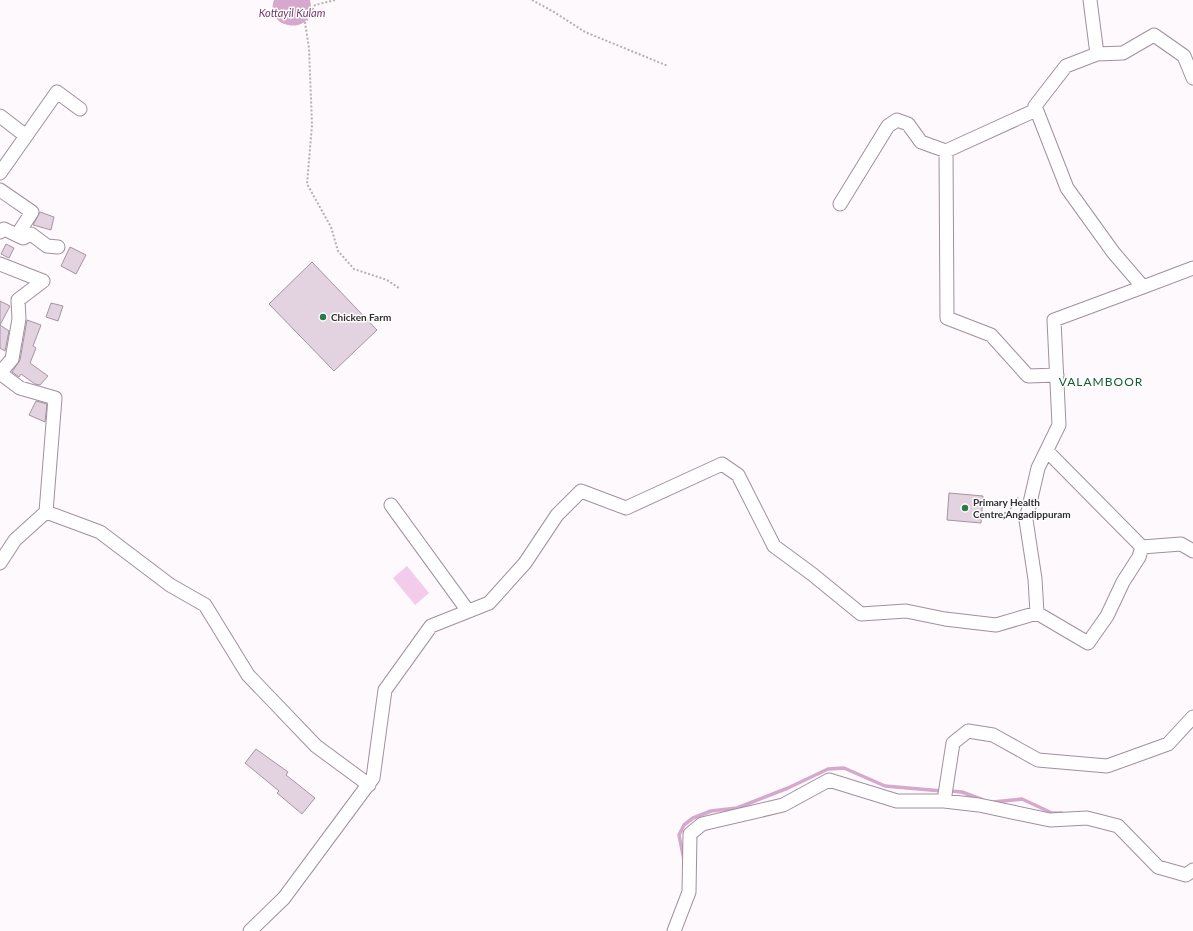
<svg xmlns="http://www.w3.org/2000/svg" width="1193" height="931" viewBox="0 0 1193 931" font-family="Lato,sans-serif">
	<style>
		.green { fill: #f3cbeb }
		.water { fill: #d6a8cd }
		.lines { fill: none; stroke-linecap: round; stroke-linejoin: round }
		.stream { stroke: #d6a8cd; stroke-width: 3.5 }
		.building { fill: #e3d2e0; stroke: #a594a2 }
		.street-casing { stroke: #a1909e; stroke-width: 15 }
		.path { stroke: #b4afb3; stroke-width: 2; stroke-dasharray: 2 2; stroke-linecap: butt }
		.street { stroke: #fff; stroke-width: 13 }
		.poi-dot { fill: #2c7a49; stroke: #fff; stroke-width: 1.5 }
		.labels { text-anchor: middle; stroke-width: 3; stroke-linejoin: round; paint-order: stroke }
		.poi-label { font-size: 10px; font-weight: bold; fill: #332d32; stroke: #fff; text-anchor: start }
		.water-label { font-size: 11px; font-style: italic; fill: #713868; stroke: #fff }
		.quarter-label { font-size: 12px; letter-spacing: 1px; fill: #105b30; stroke: #fff }
	</style>
	<rect width="100%" height="100%" fill="#fdf9fc"/>
	<path class="green" d="M407,566L429,593L415,605L393,578Z"/>
	<path class="water" d="M274,0H310C319,37 263,31 274,0Z"/>
	<g class="lines">
		<path class="stream" d="M949,791L962,792L983,800
			M993,802L1022,799L1052,813H1062
			M684,860L679,835L684,825L693,818L711,811L737,808L788,788L828,769L844,768L885,786L942,791"/>
	</g>
	<path class="building" d="M40,212L54,217L51,230L33,225Z
		M6,244L14,248L9,258L1,254Z
		M70,247L86,255L76,274L61,266Z
		M312,262L377,330L334,371L269,304Z
		M0,301L10,306L0,325L9,331L5,351L0,348Z
		M51,303L63,306L58,321L46,317Z
		M27,320L41,325L33,346L36,348L30,363L48,376L40,385L35,384L21,374L19,377L12,372L20,360Z
		M36,401L47,404L45,422L29,415Z
		M949,493L983,496L981,523L947,520Z
		M256,749L288,772L286,775L315,798L302,814L277,793L279,791L245,763Z"/>
	<g class="lines">
		<defs>
			<path id="street" d="M1097,54L1123,53L1154,35L1184,56L1193,78
				M1036,110L946,151L947,318L991,335L1028,376L1057,375
				M0,116L26,136
				M0,173L57,92L80,109
				M0,190L32,212L17,235
				M840,204L888,126L897,120L908,124L921,142L946,151
				M0,232L4,229L23,238L31,234L47,246L58,247
				M0,264L43,281
				M1143,287L1193,268
				M0,373L20,388L55,398L46,512L100,532L170,585L205,605L248,675L316,746L369,785
				M0,373L12,359L19,319L18,300L43,281
				M391,505L468,611
				M1142,547L1181,544L1193,551
				M0,563L15,540L46,512
				M1037,613L1088,643L1107,616L1123,582L1139,557L1142,547L1047,451
				M944,801L953,743L968,731L993,735L1038,760L1107,766L1168,744L1193,717
				M250,931L284,898L373,778L385,690L431,626L489,603L525,563L557,515L581,491L626,508L722,464L738,475L774,546L812,574L861,614L906,611L945,619L996,625L1037,613L1035,579L1026,520L1038,468L1059,425L1054,320L1143,287L1113,252L1067,188L1035,106L1066,66L1097,54L1090,0
				M674,931L689,892L690,834L702,824L783,805L829,780L897,801H944L979,805L1050,820L1087,818L1118,826L1158,867L1186,875L1193,870"/>
		</defs>
		<use href="#street" class="street-casing"/>
		<path class="path" d="M335,0L315,5L305,23L309,48L312,125L307,184L331,227L338,251L354,269L387,280L399,288
			M532,0L554,12L585,32L668,66
			M993,518L1008,512L1019,496"/>
		<use href="#street" class="street"/>
	</g>
	<g class="poi-dot">
		<circle cx="323" cy="317" r="4"/>
		<circle cx="965" cy="508" r="4"/>
	</g>
	<g class="labels">
		<g class="poi-label">
			<text x="331" y="321">Chicken Farm</text>
			<text x="973" y="506">Primary Health<tspan x="973" dy="12">Centre,Angadippuram</tspan></text>
		</g>
		<g class="water-label">
			<text x="292" y="17">Kottayil Kulam</text>
		</g>
		<g class="quarter-label">
			<text x="1101" y="386">VALAMBOOR</text>
		</g>
	</g>
</svg>
